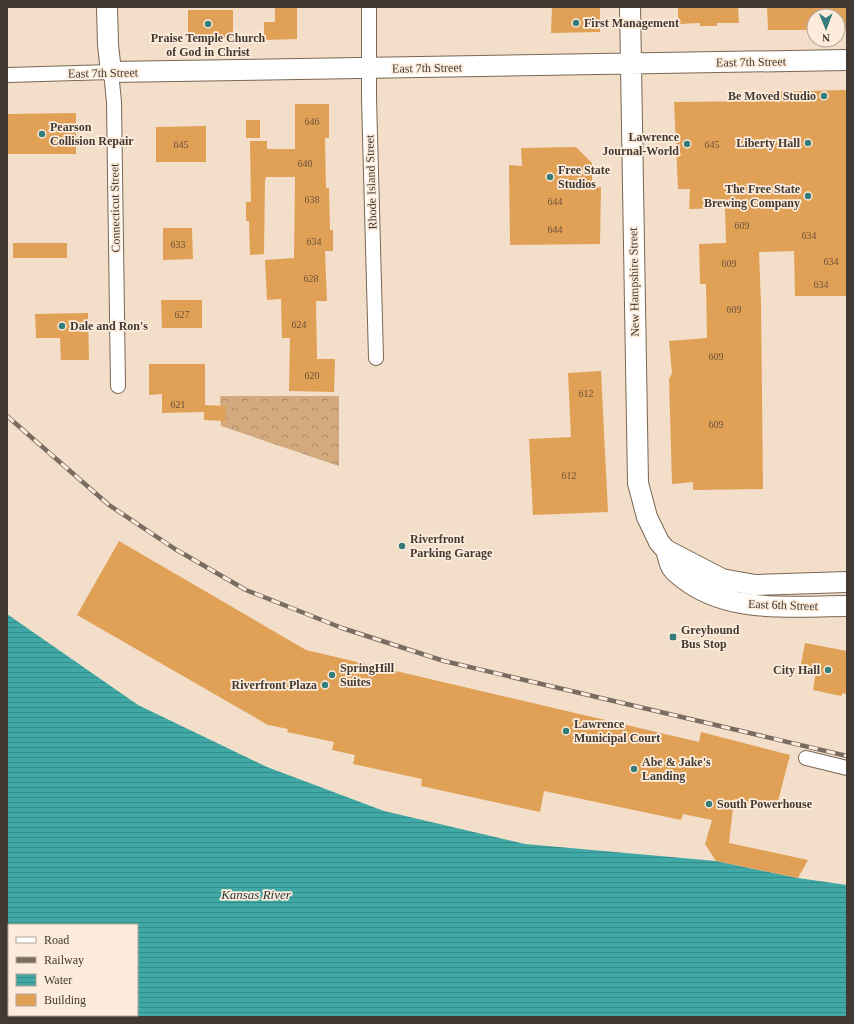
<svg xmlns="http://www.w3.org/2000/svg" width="854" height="1024" viewBox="0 0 854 1024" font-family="'Times New Roman',serif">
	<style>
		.forest { fill: url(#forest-crowns) }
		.water { fill: url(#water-rules); fill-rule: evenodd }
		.building { fill: #e0a056 }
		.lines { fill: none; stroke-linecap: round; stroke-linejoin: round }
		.street-casing { stroke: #796754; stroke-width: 16 }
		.secondary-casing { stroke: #796754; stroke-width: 22 }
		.street { stroke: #fff; stroke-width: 14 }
		.secondary { stroke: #fff; stroke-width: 20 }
		.rail-casing { stroke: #796d61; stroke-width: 4.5 }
		.rail { stroke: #fdecdb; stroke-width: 3; stroke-dasharray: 9; stroke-linecap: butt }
		.poi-dot { fill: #347d7b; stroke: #fdecdb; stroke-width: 1.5 }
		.labels { text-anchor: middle; stroke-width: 3.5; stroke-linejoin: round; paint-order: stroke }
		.number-label { font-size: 10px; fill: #6a543b }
		.poi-label { font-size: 12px; font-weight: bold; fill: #423a32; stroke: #fdecdb; text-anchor: start }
		.street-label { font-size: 12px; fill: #423a32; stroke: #fdecdb }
		.water-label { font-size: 13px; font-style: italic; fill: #1f3736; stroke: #fdecdb }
	</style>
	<defs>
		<pattern id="forest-crowns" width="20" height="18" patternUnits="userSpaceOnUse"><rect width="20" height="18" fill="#d2aa7e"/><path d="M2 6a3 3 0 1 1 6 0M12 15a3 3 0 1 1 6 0" fill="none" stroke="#ac8b68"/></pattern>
		<pattern id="water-rules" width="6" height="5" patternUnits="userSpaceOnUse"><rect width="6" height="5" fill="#40a9a6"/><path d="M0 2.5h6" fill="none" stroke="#378b88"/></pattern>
	</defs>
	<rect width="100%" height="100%" fill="#f3dec9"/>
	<path class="forest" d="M220,396H339V466L221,426Z"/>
	<path class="water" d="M7,614L138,705L267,767L384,811L525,844L716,861L798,878L847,885V1017H7ZM9,925H137V1015H9Z"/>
	<path class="building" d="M275,7H297V39L264,40V22H275Z
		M552,7H600V32L551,33Z
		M678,7H738L739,23H717V26H700V23L678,24Z
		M767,7H847V29H838V16H814V30H768Z
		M188,10H233V38H188Z
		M847,90V296H795L794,251L759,252L761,303L763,489L693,490V482L672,484L669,379L672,373L669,341L707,338L706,284H700L699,244L726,243L725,208L689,209L690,189H678L674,102L768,101V92Z
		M295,104H329V138H325L326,188H329L330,230H333V251H325L327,301H316L317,359H335L334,392L289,391L290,338H282L281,299L267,300L265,260L294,258L295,177H266L265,180L264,254L250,255L249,221H246V202H251L250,141H267V149H295Z
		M76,113V154H7V114Z
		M246,120H260V138H246Z
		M206,126V162H156V127Z
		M576,147L592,163V188L601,187L600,244L510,245L509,165L522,166L521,148Z
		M163,228H192L193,259L163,260Z
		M13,243H67V258H13Z
		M161,300H202V328H162Z
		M88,313L89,360H61L60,338H36L35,314Z
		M149,364H205V405L226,406L225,421L204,420V412L162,413V394L149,395Z
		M601,371L608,512L533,515L529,439L571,437L568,373Z
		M119,541L306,650L699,742L701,732L790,755L776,809L734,799L729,843L808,860L798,878L716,861L705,844L712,820L683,814L681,820L544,791L540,812L421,786L422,779L353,764L355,755L332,750L334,742L287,732L288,729L268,725L77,615Z
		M805,643L847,651V694L843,693L841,696L813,690L816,672L800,669Z"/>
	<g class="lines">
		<defs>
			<path id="street" d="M369,7V98L376,358
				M7,75L111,72L114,102L118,386
				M806,758L847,768"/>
			<path id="secondary" d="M107,7L108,45L111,72L847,60
				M630,7L638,483L647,517L659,542L666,550L722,579L755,585L847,582
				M666,550C668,556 669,564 672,568C676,574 683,578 688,582C734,614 794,606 847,606"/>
		</defs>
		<use href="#street" class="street-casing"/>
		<use href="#secondary" class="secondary-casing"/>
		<use href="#street" class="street"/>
		<use href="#secondary" class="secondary"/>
		<defs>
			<path id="rail" d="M7,416L109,505L175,549L246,590L342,628L444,661L847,756"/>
		</defs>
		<use href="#rail" class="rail-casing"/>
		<use href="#rail" class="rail"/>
	</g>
	<g class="poi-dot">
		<circle cx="576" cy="23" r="4"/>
		<circle cx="208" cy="24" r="4"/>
		<circle cx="824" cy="96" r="4"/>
		<circle cx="42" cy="134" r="4"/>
		<circle cx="808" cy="143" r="4"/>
		<circle cx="687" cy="144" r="4"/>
		<circle cx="550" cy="177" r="4"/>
		<circle cx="808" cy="196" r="4"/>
		<circle cx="62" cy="326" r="4"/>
		<circle cx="402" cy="546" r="4"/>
		<rect x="669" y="633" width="8" height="8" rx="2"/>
		<circle cx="828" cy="670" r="4"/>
		<circle cx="332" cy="675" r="4"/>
		<circle cx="325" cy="685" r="4"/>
		<circle cx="566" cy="731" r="4"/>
		<circle cx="634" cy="769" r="4"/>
		<circle cx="709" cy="804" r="4"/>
	</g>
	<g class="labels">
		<g class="number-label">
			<text x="312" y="125">646</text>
			<text x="181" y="148">645</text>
			<text x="712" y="148">645</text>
			<text x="305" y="167">640</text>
			<text x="312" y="203">638</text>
			<text x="555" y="205">644</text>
			<text x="742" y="229">609</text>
			<text x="555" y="233">644</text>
			<text x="809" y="239">634</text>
			<text x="314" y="245">634</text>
			<text x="178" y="248">633</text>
			<text x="831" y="265">634</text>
			<text x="729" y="267">609</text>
			<text x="311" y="282">628</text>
			<text x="821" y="288">634</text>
			<text x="734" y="313">609</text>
			<text x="182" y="318">627</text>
			<text x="299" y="328">624</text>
			<text x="716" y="360">609</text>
			<text x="312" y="379">620</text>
			<text x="586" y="397">612</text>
			<text x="178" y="408">621</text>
			<text x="716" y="428">609</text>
			<text x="569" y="479">612</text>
		</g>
		<g class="poi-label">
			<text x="584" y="27">First Management</text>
			<text x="208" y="42" text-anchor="middle">Praise Temple Church<tspan x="208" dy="14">of God in Christ</tspan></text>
			<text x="816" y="100" text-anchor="end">Be Moved Studio</text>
			<text x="50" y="131">Pearson<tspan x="50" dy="14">Collision Repair</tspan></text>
			<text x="679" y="141" text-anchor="end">Lawrence<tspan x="679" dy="14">Journal-World</tspan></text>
			<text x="800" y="147" text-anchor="end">Liberty Hall</text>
			<text x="558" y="174">Free State<tspan x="558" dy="14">Studios</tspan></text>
			<text x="800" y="193" text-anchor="end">The Free State<tspan x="800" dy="14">Brewing Company</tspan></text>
			<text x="70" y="330">Dale and Ron's</text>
			<text x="410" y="543">Riverfront<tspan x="410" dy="14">Parking Garage</tspan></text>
			<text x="681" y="634">Greyhound<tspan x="681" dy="14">Bus Stop</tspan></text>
			<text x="340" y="672">SpringHill<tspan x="340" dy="14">Suites</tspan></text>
			<text x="820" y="674" text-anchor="end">City Hall</text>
			<text x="317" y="689" text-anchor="end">Riverfront Plaza</text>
			<text x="574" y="728">Lawrence<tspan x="574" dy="14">Municipal Court</tspan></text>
			<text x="642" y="766">Abe &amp; Jake's<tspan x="642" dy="14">Landing</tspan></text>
			<text x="717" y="808">South Powerhouse</text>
		</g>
		<g class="street-label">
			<text transform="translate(751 62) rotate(-1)" y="4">East 7th Street</text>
			<text transform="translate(427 68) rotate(-1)" y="4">East 7th Street</text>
			<text transform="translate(103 73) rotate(-1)" y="4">East 7th Street</text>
			<text transform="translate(371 182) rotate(-92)" y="4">Rhode Island Street</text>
			<text transform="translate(115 208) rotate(-91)" y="4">Connecticut Street</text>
			<text transform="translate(634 282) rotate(-91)" y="4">New Hampshire Street</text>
			<text transform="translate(783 605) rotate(2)" y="4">East 6th Street</text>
		</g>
		<g class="water-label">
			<text x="256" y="899">Kansas River</text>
		</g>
	</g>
	<rect width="854" height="1024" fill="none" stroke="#423a32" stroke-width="16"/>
	<rect x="8" y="924" width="130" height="92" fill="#fdecdb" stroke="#b2a597"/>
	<rect x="16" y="937" width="20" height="6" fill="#ffffff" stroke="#b2a597"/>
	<text x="44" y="944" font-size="12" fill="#423a32">Road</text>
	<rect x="16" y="957" width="20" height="6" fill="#796d61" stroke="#b2a597"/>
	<text x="44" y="964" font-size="12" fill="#423a32">Railway</text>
	<rect x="16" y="974" width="20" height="12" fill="url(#water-rules)" stroke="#b2a597"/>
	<text x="44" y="984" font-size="12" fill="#423a32">Water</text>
	<rect x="16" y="994" width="20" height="12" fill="#e0a056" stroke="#b2a597"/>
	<text x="44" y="1004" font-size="12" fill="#423a32">Building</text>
	<g transform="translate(826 28) rotate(179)"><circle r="19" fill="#fdecdb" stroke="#b2a597"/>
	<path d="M0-3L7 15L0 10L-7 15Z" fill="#347d7b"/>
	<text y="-6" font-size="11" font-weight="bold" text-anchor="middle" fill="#423a32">N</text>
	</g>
</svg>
